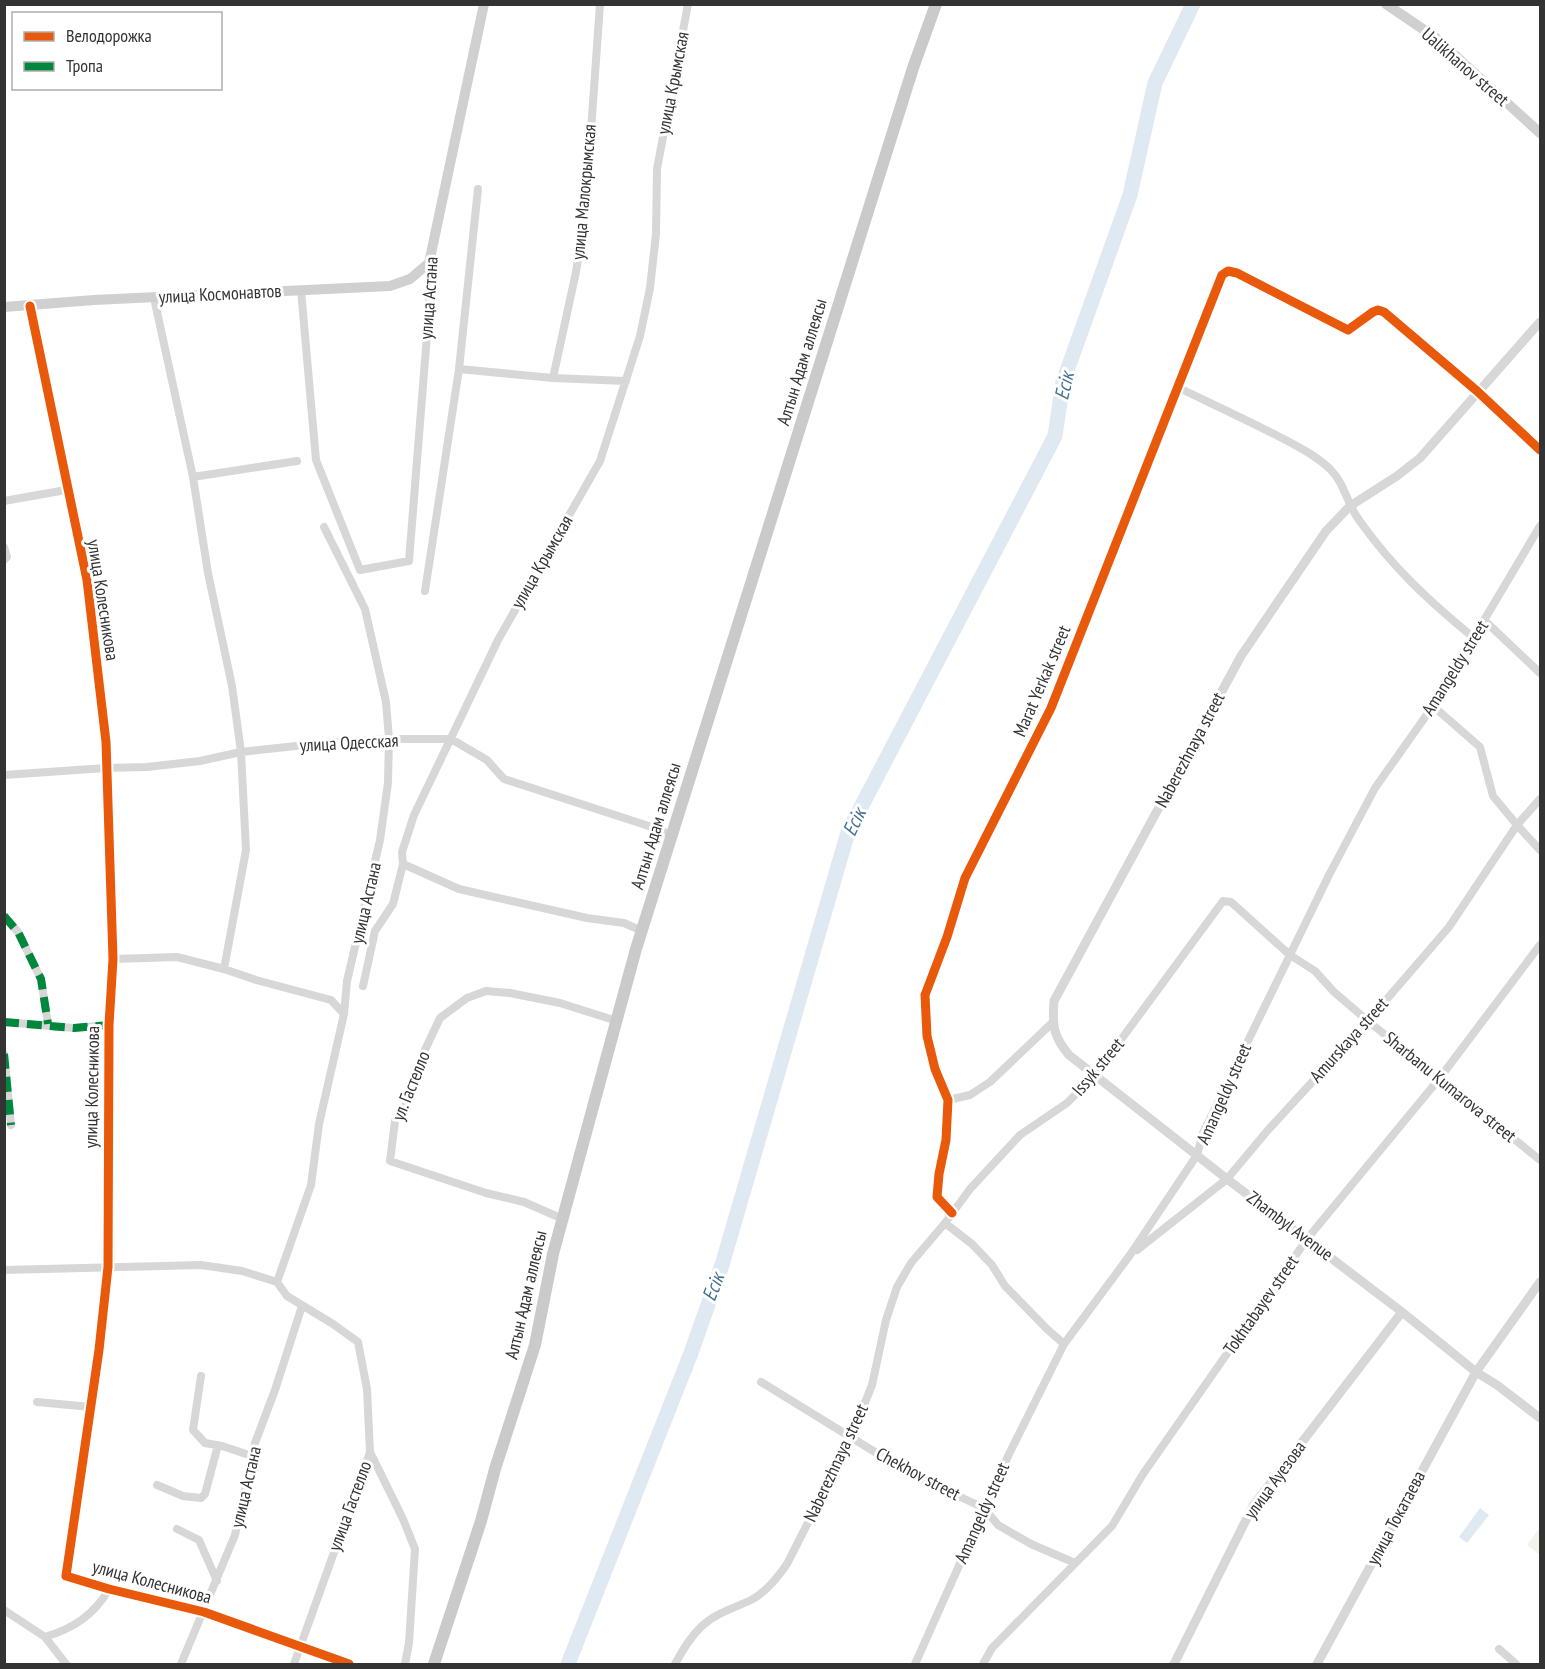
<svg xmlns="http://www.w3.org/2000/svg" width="1545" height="1669" viewBox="0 0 1545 1669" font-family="'PT Sans Narrow',sans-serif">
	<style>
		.green { fill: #f1f4ed }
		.water { fill: #dee9f2 }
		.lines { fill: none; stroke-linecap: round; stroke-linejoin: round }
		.river { stroke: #dee9f2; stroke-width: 15 }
		.minor { stroke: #d7d7d7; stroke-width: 8 }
		.tertiary { stroke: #d7d7d7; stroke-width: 9 }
		.secondary { stroke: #d0d0d0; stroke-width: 10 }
		.primary { stroke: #cacaca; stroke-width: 12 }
		.quiet { stroke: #00873e; stroke-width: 8; stroke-dasharray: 15 8; stroke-linecap: butt }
		.cycleway-casing { stroke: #fff; stroke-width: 13 }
		.cycleway { stroke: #e8590c; stroke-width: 9 }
		.labels { text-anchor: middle; stroke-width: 6; stroke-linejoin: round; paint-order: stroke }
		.street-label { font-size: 18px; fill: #333; stroke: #fff }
		.water-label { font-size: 20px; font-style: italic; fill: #437092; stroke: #fff }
	</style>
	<rect width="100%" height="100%" fill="#fff"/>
	<path class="green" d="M1540,1527V1555L1527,1545Z"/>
	<path class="water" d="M1480,1508L1489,1515L1467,1543L1459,1537Z"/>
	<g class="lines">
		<path class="river" d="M568,1664L691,1353L722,1265L848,832L1055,436L1063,382L1130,195L1155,83L1193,4"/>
		<path class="minor" d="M301,290L316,460L360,570L409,561L429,310V263
			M154,298L193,477L208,573L232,686L241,752L246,850L224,969
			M30,306L87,580L106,742L113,959L109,1025L108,1267L99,1350L66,1576L109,1589L204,1612L349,1664
			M459,369L553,378L626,381
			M553,378L576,272L585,215L600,4
			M1177,387C1210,403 1243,418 1276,435C1295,445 1314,454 1330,469C1345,484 1347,504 1359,520C1393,568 1429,601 1474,638
			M193,477L297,461
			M4,501L66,490
			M4,547L7,557L4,560
			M425,591L459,369L478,189
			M1484,620L1540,673
			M1433,706L1480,747L1493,796L1517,825L1540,850
			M4,775L106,768L147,767L200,761L241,752L324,743L389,739H451L487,760L504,779L661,830L671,836
			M4,916L18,932L41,979L48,1024
			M642,931L624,923L587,918L459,889L403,864L402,852L414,815L498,640L600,461L640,336L650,288L656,234L657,169L688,4
			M113,959L177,957L224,969L256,980L331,1000L344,1014
			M363,986L375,931L393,904L403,864
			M4,1022L74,1028L109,1025
			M4,1054L11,1125
			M948,1100L970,1095L990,1082L1052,1023
			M952,1213L937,1197L939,1174L946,1140L948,1100L935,1069L927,1036L925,995L947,937L965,878L1051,708L1222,275L1228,271L1237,273L1348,330L1373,312L1378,310L1384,312L1477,391L1540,450
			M563,1219L524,1202L486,1193L390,1161L395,1121L405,1106L415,1071L440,1018L467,998L486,991L510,993L560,1003L617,1021
			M945,1223L972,1244L992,1265L1005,1286L1047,1329L1064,1344
			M1137,1250L1227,1179L1268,1130L1368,1021L1449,927L1517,825L1540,799
			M4,1270L201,1265L242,1271L277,1282L287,1296L333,1324L358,1342L367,1389L370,1452L294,1664
			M277,1282L311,1185L319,1124L344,1014L347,981L380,840L388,783L389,739L386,702L365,609L324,527
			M201,1376L193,1430L205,1443L222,1446L252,1456
			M761,1382L909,1473L984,1508L998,1525L1031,1544L1075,1563
			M37,1402L91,1407
			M370,1452L403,1519L415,1549L409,1643L405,1664
			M157,1485L183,1496L201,1498L205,1494L218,1445
			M177,1529L199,1540L217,1581
			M4,1610L45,1637C74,1628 94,1615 109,1589
			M45,1637L66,1664
			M1499,1649L1516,1664
			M181,1664L235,1535L255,1443L275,1390L302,1306
			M675,1664C683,1650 690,1637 702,1626C716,1613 734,1608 751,1600C765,1593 778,1577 787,1564L851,1438L872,1385L886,1320L897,1287L911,1263L945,1223L970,1189L1020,1135L1067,1103L1095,1075L1223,901L1231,902L1290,955L1315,971L1334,992L1368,1021L1540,1160
			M915,1664L1009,1454L1064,1344L1130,1255L1197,1155L1203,1133L1329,875L1375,788L1433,706L1540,526
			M983,1664L992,1648L1112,1526L1143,1474L1307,1239L1439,1079L1540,945"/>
		<path class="tertiary" d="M1540,322L1420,458L1397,476L1350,506L1326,531L1241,656L1054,1001C1052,1025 1053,1036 1069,1055L1227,1179L1402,1312L1476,1372L1497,1385L1540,1418
			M1174,1664L1253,1506L1402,1312
			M1317,1664L1476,1372L1540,1282"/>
		<path class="secondary" d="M1386,4L1436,38L1540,133
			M4,307L94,300L390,286L410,279L429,263L484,4"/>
		<path class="primary" d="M434,1664L481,1521L495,1469L535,1345L553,1254L636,949L913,68L936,4"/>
		<path class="quiet" d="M4,916L18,932L41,979L48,1024
			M4,1022L74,1028L109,1025
			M4,1054L11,1125"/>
		<defs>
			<path id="cycleway" d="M30,306L87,580L106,742L113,959L109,1025L108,1267L99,1350L66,1576L109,1589L204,1612L349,1664
				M952,1213L937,1197L939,1174L946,1140L948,1100L935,1069L927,1036L925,995L947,937L965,878L1051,708L1222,275L1228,271L1237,273L1348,330L1373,312L1378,310L1384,312L1477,391L1540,450"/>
		</defs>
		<use href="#cycleway" class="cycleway-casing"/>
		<use href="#cycleway" class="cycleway"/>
	</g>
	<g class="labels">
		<g class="street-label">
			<text transform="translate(1465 67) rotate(41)" y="6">Ualikhanov street</text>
			<text transform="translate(673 83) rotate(-79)" y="6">улица Крымская</text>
			<text transform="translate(584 192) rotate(-85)" y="6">улица Малокрымская</text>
			<text transform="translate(220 294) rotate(-3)" y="6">улица Космонавтов</text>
			<text transform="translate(429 298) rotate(-86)" y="6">улица Астана</text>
			<text transform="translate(802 362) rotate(-73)" y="6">Алтын Адам аллеясы</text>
			<text transform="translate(542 562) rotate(-60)" y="6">улица Крымская</text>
			<text transform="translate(103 600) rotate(81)" y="6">улица Колесникова</text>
			<text transform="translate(1455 668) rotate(-58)" y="6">Amangeldy street</text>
			<text transform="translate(1042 681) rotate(-67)" y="6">Marat Yerkak street</text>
			<text transform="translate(349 743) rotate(-3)" y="6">улица Одесская</text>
			<text transform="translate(1190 750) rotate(-62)" y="6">Naberezhnaya street</text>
			<text transform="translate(656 826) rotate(-73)" y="6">Алтын Адам аллеясы</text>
			<text transform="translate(366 903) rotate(-77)" y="6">улица Астана</text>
			<text transform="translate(1349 1040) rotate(-48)" y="6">Amurskaya street</text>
			<text transform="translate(1098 1067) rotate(-50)" y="6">Issyk street</text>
			<text transform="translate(411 1086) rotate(-68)" y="6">ул. Гастелло</text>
			<text transform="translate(92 1087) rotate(-89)" y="6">улица Колесникова</text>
			<text transform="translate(1450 1087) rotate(39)" y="6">Sharbanu Kumarova street</text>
			<text transform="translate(1224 1094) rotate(-66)" y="6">Amangeldy street</text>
			<text transform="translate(1290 1226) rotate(37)" y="6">Zhambyl Avenue</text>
			<text transform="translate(526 1295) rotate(-77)" y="6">Алтын Адам аллеясы</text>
			<text transform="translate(1261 1305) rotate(-55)" y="6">Tokhtabayev street</text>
			<text transform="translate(836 1463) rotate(-65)" y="6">Naberezhnaya street</text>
			<text transform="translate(918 1474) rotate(28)" y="6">Chekhov street</text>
			<text transform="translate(1275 1480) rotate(-54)" y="6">улица Ауезова</text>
			<text transform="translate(246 1487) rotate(-77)" y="6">улица Астана</text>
			<text transform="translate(350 1506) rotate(-70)" y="6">улица Гастелло</text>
			<text transform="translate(982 1513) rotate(-66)" y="6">Amangeldy street</text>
			<text transform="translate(1396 1518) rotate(-62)" y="6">улица Токатаева</text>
			<text transform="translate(152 1582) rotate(15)" y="6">улица Колесникова</text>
		</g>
		<g class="water-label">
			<text transform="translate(1064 386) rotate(-77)" y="7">Есік</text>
			<text transform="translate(854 822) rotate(-65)" y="7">Есік</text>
			<text transform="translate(713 1287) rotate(-69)" y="7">Есік</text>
		</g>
	</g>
	<rect width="1545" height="1669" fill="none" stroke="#333333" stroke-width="12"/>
	<rect x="12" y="12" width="210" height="78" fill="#ffffff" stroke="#adadad" stroke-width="1.5"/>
	<rect x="24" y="32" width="30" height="9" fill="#e8590c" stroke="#adadad" stroke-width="1.5"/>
	<text x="66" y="42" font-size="18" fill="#333333">Велодорожка</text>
	<rect x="24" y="62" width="30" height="9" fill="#00873e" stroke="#adadad" stroke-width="1.5"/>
	<text x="66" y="72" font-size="18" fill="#333333">Тропа</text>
</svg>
